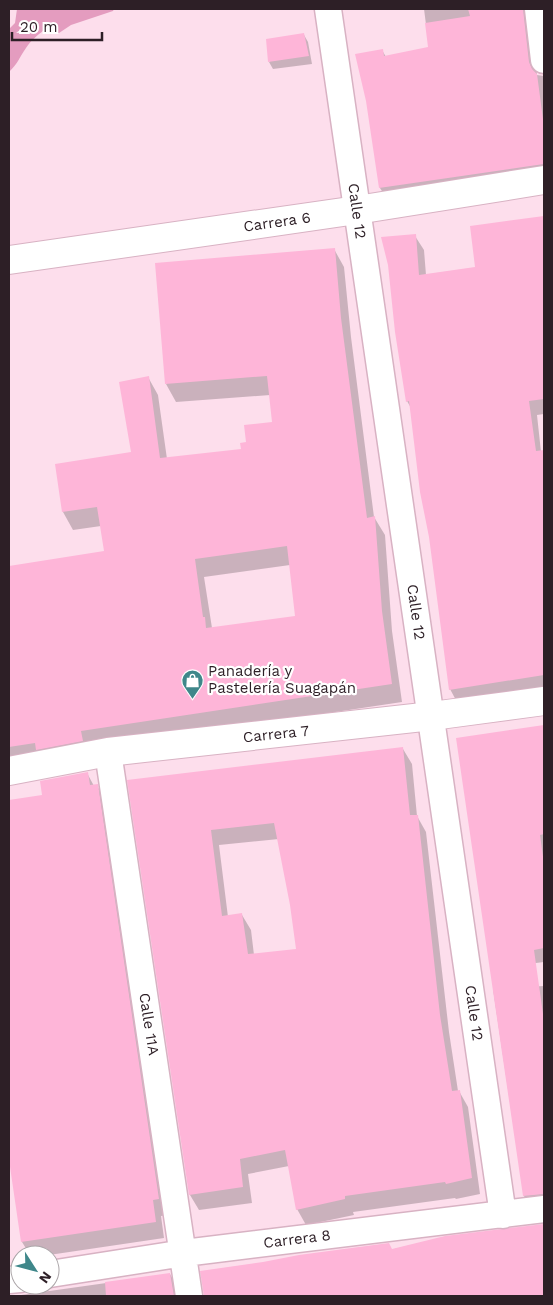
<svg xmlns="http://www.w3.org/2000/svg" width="553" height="1305" viewBox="0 0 553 1305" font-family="'Work Sans',sans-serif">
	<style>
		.green { fill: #e49cbf }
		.shadow { fill: #0003; fill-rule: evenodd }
		.building { fill: #feb5d8; fill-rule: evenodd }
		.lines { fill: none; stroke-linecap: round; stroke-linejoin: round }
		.minor-casing { stroke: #d8b2c3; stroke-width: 29 }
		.tertiary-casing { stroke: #d8b2c3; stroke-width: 30 }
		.minor { stroke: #fff; stroke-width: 26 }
		.tertiary { stroke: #fff; stroke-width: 28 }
		.labels { text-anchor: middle; stroke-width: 4.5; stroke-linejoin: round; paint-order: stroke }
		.street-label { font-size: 15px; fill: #2d1f26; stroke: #fff }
		.poi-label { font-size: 15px; fill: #2d1f26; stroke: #fff; text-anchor: start }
	</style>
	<rect width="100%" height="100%" fill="#fddeec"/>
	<path class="green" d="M17,9H114L113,11L71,25L59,33L44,30C38,35 31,40 26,48C19,58 19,62 9,72V29L15,23Z"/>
	<path class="shadow" d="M424,9H544L532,28L537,75L544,76V182L390,204L380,188L367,101L382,50L386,57L429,48Z
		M304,35L308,42L312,64L273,69L269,62Z
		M544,217V414L537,415L541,452L544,451V691L458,704L450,689L430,537L411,408L407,401L415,236L424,250L426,275L476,268L472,227Z
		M334,249L344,267L351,337L374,517L385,535L392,631L402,702L91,749L9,767V567L105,553L101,526L73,530L63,512L56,465L132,453L148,377L158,395L167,459L242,450L247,443L273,423L270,395L176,402L166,384ZM290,565L296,618L212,628L204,577Z
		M544,726V962L497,968L458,739Z
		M403,749L412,764L417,816L426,832L449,1032L458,1091H459L468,1107L480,1194L456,1199L455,1198L353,1212L354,1215L306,1225L297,1209L289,1166L248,1174L252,1203L199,1210L190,1195L129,781ZM279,839L292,905L298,950L254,955L251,930L242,915L228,917L219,845Z
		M87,773L94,786H97L106,801L168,1215L161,1216L164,1238L49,1255H30L22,1242L9,1149V801L43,796Z
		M544,986V1211L533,1212L524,1196L493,989Z
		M544,1225V1296H205V1294L445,1237Z
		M170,1274L179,1290L180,1296H14Z"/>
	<path class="building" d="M468,9H523L529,62L532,69L537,74L544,127V164L379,188L366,101L355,54L383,49L384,56L428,47L425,23L470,16Z
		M304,33L309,56L268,62L266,39Z
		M544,216V399L529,401L536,451L544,450V675L449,690L429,537L420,492L409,401L406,402L395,332L388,265L381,237L416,234L419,275L475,267L470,226Z
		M335,248L341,318L367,518L375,516L382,611L392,684L81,731L83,741L36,750L35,743L9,747V566L104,551L97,507L62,512L55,464L131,452L119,382L149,376L160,458L241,449L240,443L246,442L244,425L272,422L267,376L165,384L155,263ZM287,546L295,616L206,628L205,617H203L195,559Z
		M544,725V834L540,835L544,864V948L534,950L544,1021V1194L523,1196L456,738Z
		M403,747L410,815H418L440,1015L452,1091L460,1090L472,1178L446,1184L445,1182L345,1196V1199L296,1210L285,1150L240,1159L243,1187L189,1195L127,780ZM274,823L290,905L296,949L248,954L242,913L222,916L211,830Z
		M88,772L90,785L98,784L159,1199L153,1200L156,1222L21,1242L9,1160V800L42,795L40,781Z
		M544,1224V1296H204L200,1271L263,1262L299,1255L389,1243L392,1249L445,1236Z
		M170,1273L174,1296H106L105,1282Z"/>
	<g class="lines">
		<defs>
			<path id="minor" d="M328,9L503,1215
				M538,9L544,60
				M108,752L189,1296
				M50,1274L184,1253L544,1209
				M9,1280L20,1279"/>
			<path id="tertiary" d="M9,260L357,210L544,180
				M9,771L108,752L432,716L544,701"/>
		</defs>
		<use href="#minor" class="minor-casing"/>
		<use href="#tertiary" class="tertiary-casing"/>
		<use href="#minor" class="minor"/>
		<use href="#tertiary" class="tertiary"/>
	</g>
	<defs>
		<symbol id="shop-pin" viewBox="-11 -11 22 30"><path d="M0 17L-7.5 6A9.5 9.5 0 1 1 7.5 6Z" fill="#3f878a" stroke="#fff"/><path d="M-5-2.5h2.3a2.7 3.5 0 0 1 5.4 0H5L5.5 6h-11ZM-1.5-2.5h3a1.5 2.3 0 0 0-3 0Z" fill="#fff"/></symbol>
	</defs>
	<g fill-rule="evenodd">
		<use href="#shop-pin" x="180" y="668" width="25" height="34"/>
	</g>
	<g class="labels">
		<g class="street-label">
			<text transform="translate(357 211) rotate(82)" y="5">Calle 12</text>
			<text transform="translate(277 222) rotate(-8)" y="5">Carrera 6</text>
			<text transform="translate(416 612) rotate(82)" y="5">Calle 12</text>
			<text transform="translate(276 734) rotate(-6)" y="5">Carrera 7</text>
			<text transform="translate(474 1013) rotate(82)" y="5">Calle 12</text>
			<text transform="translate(149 1024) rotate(81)" y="5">Calle 11A</text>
			<text transform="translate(297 1239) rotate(-7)" y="5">Carrera 8</text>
		</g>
		<g class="poi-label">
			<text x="208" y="676">Panadería y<tspan x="208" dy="17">Pastelería Suagapán</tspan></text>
		</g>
	</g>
	<rect width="553" height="1305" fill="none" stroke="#2d1f26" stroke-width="20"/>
	<g transform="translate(35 1270) rotate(126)"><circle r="24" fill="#ffffff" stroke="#aba5a8"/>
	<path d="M0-4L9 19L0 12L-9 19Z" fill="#3f878a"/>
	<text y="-8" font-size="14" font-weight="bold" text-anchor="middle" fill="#2d1f26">N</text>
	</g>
	<path d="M12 32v8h90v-8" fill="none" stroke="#2d1f26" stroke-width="2.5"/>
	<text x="20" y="32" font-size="15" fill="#2d1f26" stroke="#ffffff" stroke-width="4" paint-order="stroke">20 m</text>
</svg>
